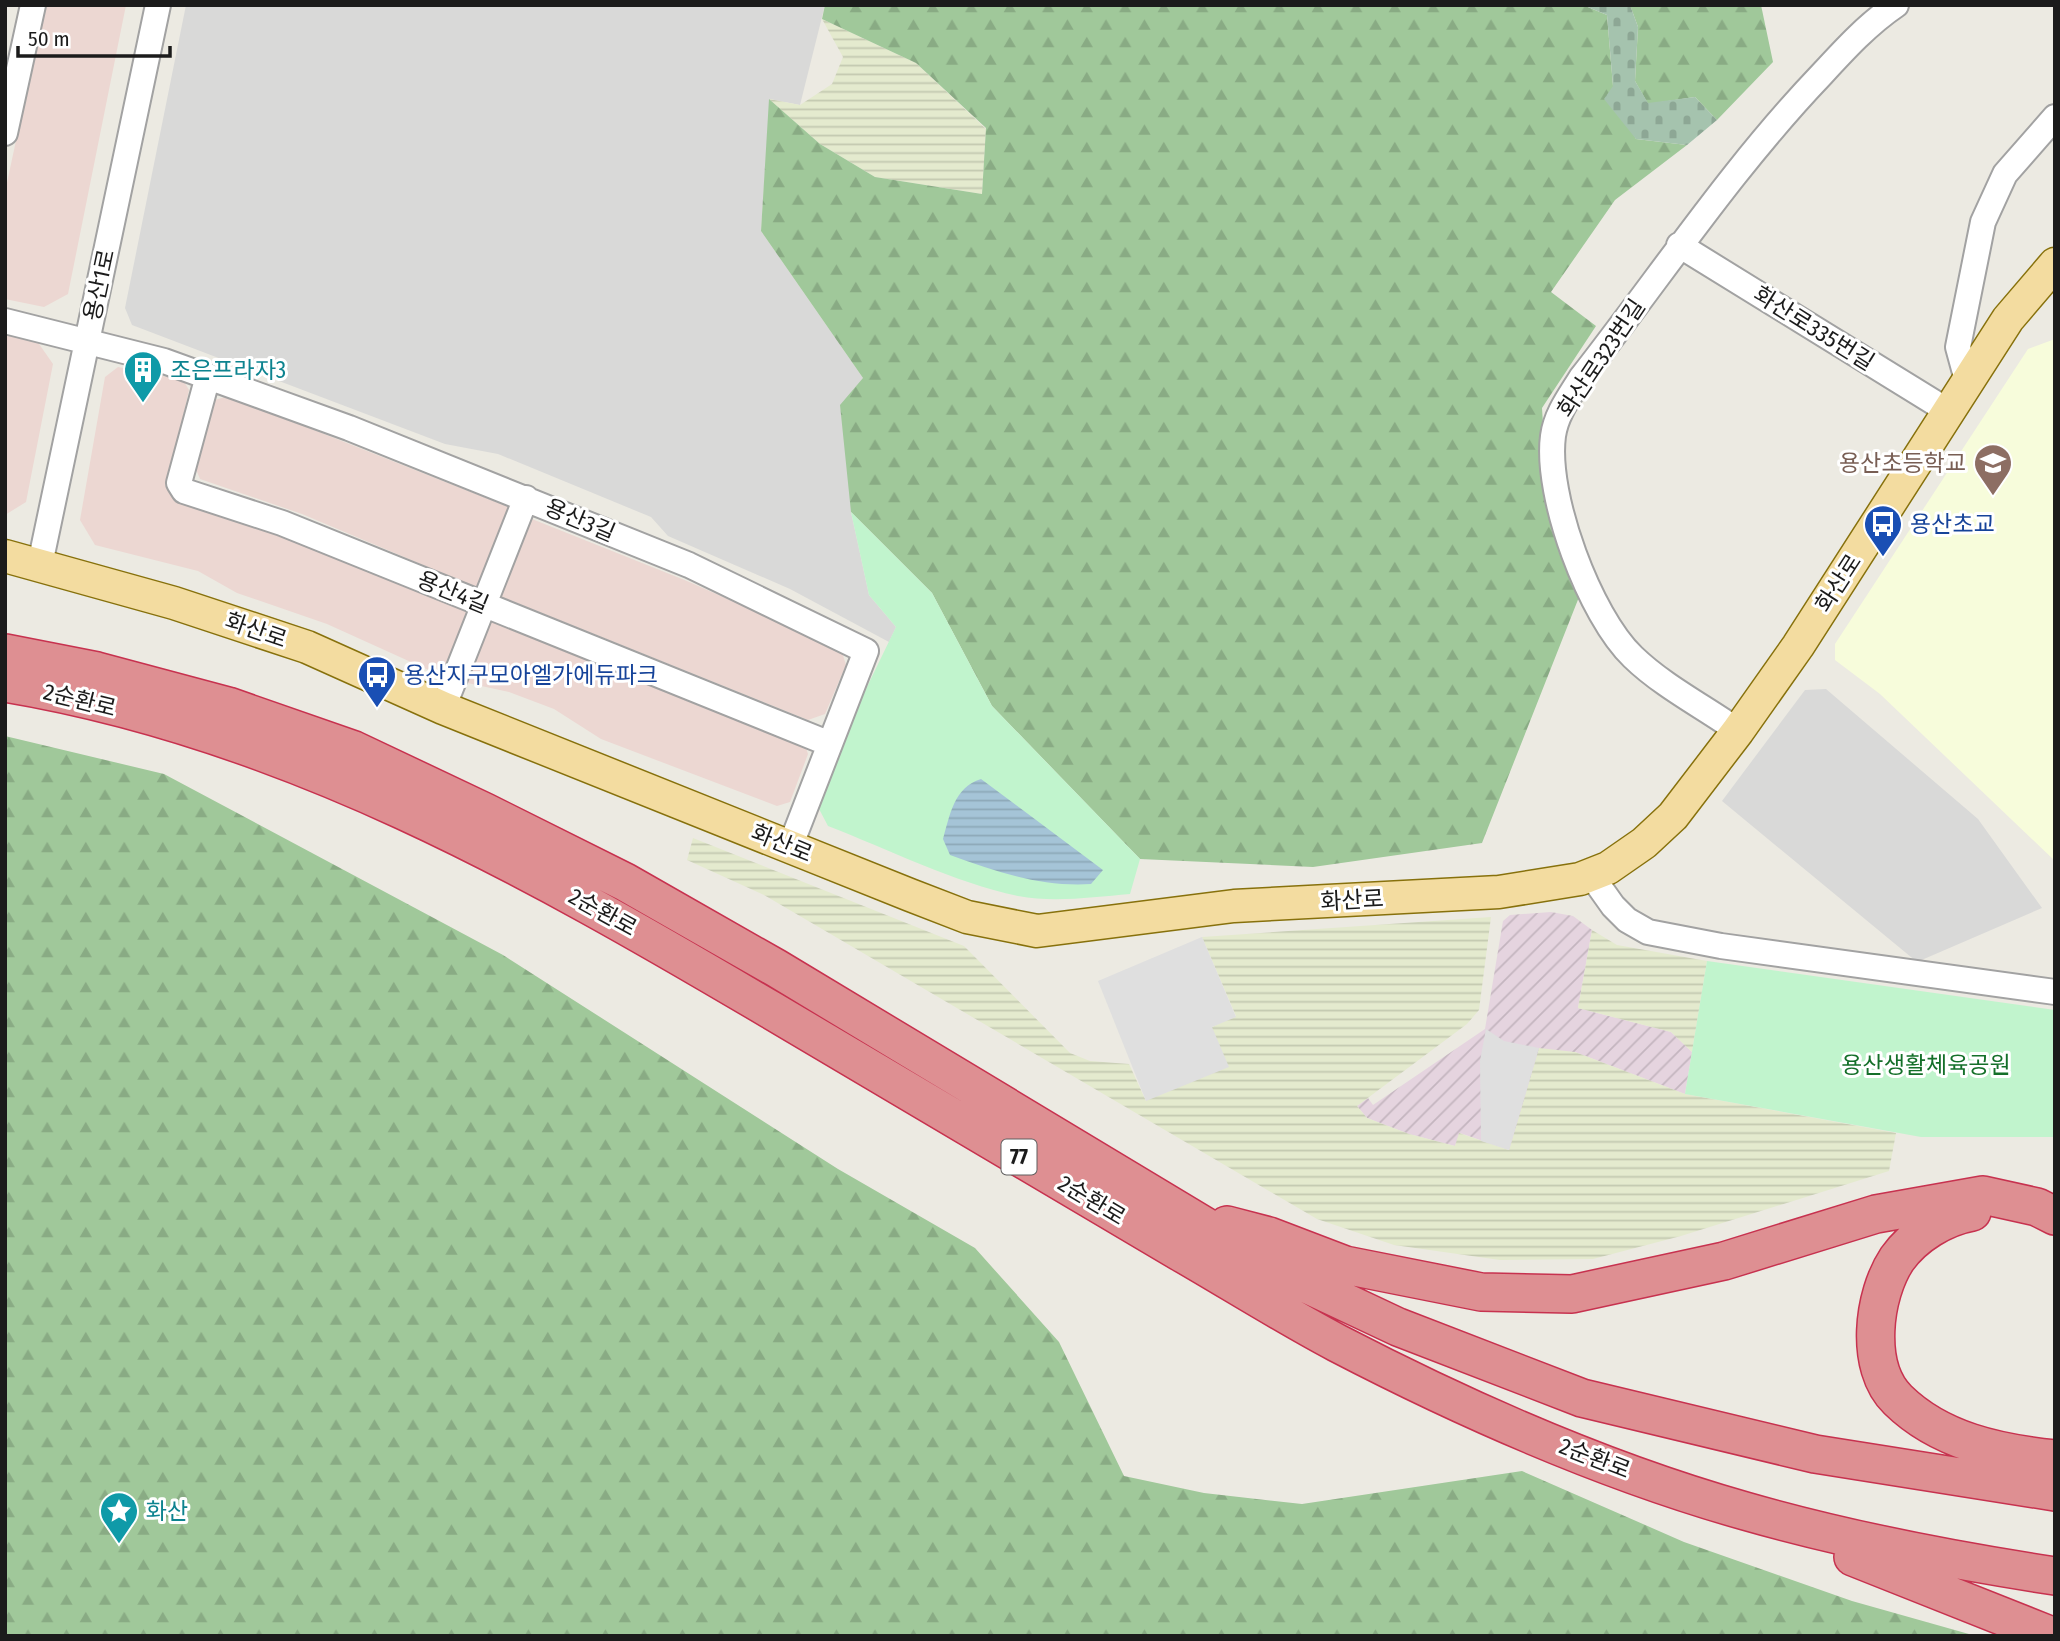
<svg xmlns="http://www.w3.org/2000/svg" width="2060" height="1641" viewBox="0 0 2060 1641" font-family="'Fira Sans Condensed','Noto Sans KR',sans-serif">
	<style>
		.residential { fill: #d9d9d8 }
		.commercial { fill: #ecd7d2 }
		.industrial { fill: url(#industrial-furrows) }
		.education { fill: #f7fcdb }
		.farmland { fill: url(#farmland-rules) }
		.forest { fill: url(#forest-firs) }
		.cemetery { fill: url(#cemetery-stones) }
		.park { fill: #c1f4cd }
		.parking { fill: #dfdfdf }
		.water { fill: url(#water-rules) }
		.lines { fill: none; stroke-linecap: round; stroke-linejoin: round }
		.minor-casing { stroke: #a2a2a2; stroke-width: 28 }
		.major-casing { stroke: #87710c; stroke-width: 35 }
		.highway-casing { stroke: #c7324f; stroke-width: 40 }
		.minor { stroke: #fff; stroke-width: 24 }
		.major { stroke: #f3dca0; stroke-width: 32 }
		.highway { stroke: #de8f92; stroke-width: 37 }
		.labels { text-anchor: middle; stroke-width: 6; stroke-linejoin: round; paint-order: stroke }
		.shield { fill: #fff; stroke: #5f5f5f; stroke-width: 2 }
		.shield-label { font-size: 21px; font-weight: bold; fill: #1b1b1b }
		.street-label { font-size: 23px; fill: #1b1b1b; stroke: #fff }
		.culture-label { font-size: 23px; fill: #0d838f; stroke: #fff; text-anchor: start }
		.education-label { font-size: 23px; fill: #785e54; stroke: #fff; text-anchor: end }
		.transit-label { font-size: 23px; fill: #164399; stroke: #fff; text-anchor: start }
		.park-label { font-size: 23px; fill: #146f29; stroke: #fff }
	</style>
	<defs>
		<pattern id="industrial-furrows" width="10" height="10" patternUnits="userSpaceOnUse" patternTransform="scale(1.75)"><rect width="10" height="10" fill="#e5d4df"/><path d="M-1 1l2-2M0 10L10 0M9 11l2-2" fill="none" stroke="#c4b5bf"/></pattern>
		<pattern id="farmland-rules" width="6" height="5" patternUnits="userSpaceOnUse" patternTransform="scale(1.75)"><rect width="6" height="5" fill="#e4eace"/><path d="M0 2.5h6" fill="none" stroke="#c3c8b0"/></pattern>
		<pattern id="forest-firs" width="22" height="20" patternUnits="userSpaceOnUse" patternTransform="scale(1.75)"><rect width="22" height="20" fill="#a0c89a"/><path d="M5 1l3.5 6h-7zM16 11l3.5 6h-7z" fill="#89ab84"/></pattern>
		<pattern id="cemetery-stones" width="16" height="16" patternUnits="userSpaceOnUse" patternTransform="scale(1.75)"><rect width="16" height="16" fill="#a5c3ae"/><path d="M2 7V4a2 2 0 0 1 4 0v3zM10 15v-3a2 2 0 0 1 4 0v3z" fill="#8da795"/></pattern>
		<pattern id="water-rules" width="6" height="5" patternUnits="userSpaceOnUse" patternTransform="scale(1.75)"><rect width="6" height="5" fill="#a5c4d7"/><path d="M0 2.5h6" fill="none" stroke="#8da8b8"/></pattern>
	</defs>
	<rect width="100%" height="100%" fill="#eceae2"/>
	<path class="residential" d="M186,5H825L800,105L770,99L761,231L863,378L851,512L869,595L896,627L889,642L790,589L668,536L651,517L498,454L445,444L132,325L125,308Z
		M1826,689L1978,819L2042,908L1917,962L1722,801L1805,690Z"/>
	<path class="commercial" d="M45,5H126L68,294L44,307L5,299V192Z
		M5,335L37,341L53,364L26,502L5,515Z
		M118,367L183,380L189,390L168,484L471,612L444,677L327,624L237,593L198,571L95,545L80,520L105,377Z
		M228,396L511,508L480,589L302,514L200,479L193,462L215,400Z
		M527,517L687,581L841,649L846,665L825,714L808,720L497,595Z
		M489,619L803,739L808,754L790,802L777,806L601,739L554,709L509,692L463,682Z"/>
	<path class="industrial" d="M1551,912L1573,916L1592,930L1578,1008L1671,1032L1692,1052L1685,1094L1575,1052L1509,1150L1460,1133L1455,1146L1409,1134L1367,1118L1357,1106L1368,1098L1373,1105L1485,1029L1503,921L1510,915Z"/>
	<path class="education" d="M2055,339V861L1880,694L1835,660V644L2028,349Z"/>
	<path class="farmland" d="M822,19L916,63L986,129L982,194L875,177L820,144L769,99L800,105L832,84L843,57Z
		M693,838L964,946L1070,1053L1090,1061L1129,1064L1146,1101L1212,1027L1236,1016L1202,937L1491,917L1479,1010L1467,1024L1357,1106L1367,1118L1409,1134L1455,1146L1459,1133L1509,1150L1539,1048L1575,1052L1685,1094L1896,1133L1889,1171L1681,1236L1593,1259L1500,1260L1394,1245L1317,1219L764,895L687,860Z
		M1592,930L1617,945L1707,961L1692,1052L1671,1032L1578,1008Z"/>
	<path class="forest" d="M825,5H1583L1607,15L1613,86L1636,139L1687,145L1615,200L1551,292L1596,326L1542,408L1549,518L1581,592L1482,843L1313,867L1140,859L992,706L932,593L851,512L840,405L863,378L761,231L769,99L820,144L875,177L982,194L986,128L916,63L822,19Z
		M1630,5H1761L1773,62L1717,120L1695,97L1648,104L1635,81L1638,27Z
		M5,736L164,774L503,955L838,1169L975,1248L1059,1342L1124,1476L1204,1493L1302,1504L1522,1471L1684,1542L1852,1601L1976,1636H5Z"/>
	<path class="cemetery" d="M1583,5H1630L1638,27L1635,81L1648,103L1695,97L1717,120L1687,145L1636,139L1604,99L1613,86L1607,15Z"/>
	<path class="park" d="M851,512L932,593L992,706L1140,859L1130,894C1094,897 1054,903 1018,896C953,882 890,850 828,826L818,807L849,724L896,627L869,595Z
		M1707,961L2055,1010V1137H1921L1685,1094Z"/>
	<path class="parking" d="M1202,937L1236,1017L1212,1027L1229,1067L1146,1101L1098,981Z
		M1486,1029L1504,1041L1539,1048L1509,1150L1481,1141L1480,1061Z"/>
	<path class="water" d="M981,779L1103,870L1091,884C1040,887 998,872 950,855L943,839C950,815 954,787 981,779Z"/>
	<g class="lines">
		<defs>
			<path id="minor" d="M5,133L33,5
				M1679,245L1948,411
				M5,321L164,361L349,428L689,565L866,651L790,847
				M208,376L179,483L184,491L282,523L830,744
				M1967,380L1958,347L1983,222L2005,174L2055,117
				M40,564L158,5
				M443,708L526,498
				M1738,731C1704,707 1663,686 1633,657C1590,616 1545,496 1553,436C1556,414 1570,396 1581,378C1661,276 1732,168 1822,74C1845,49 1868,24 1896,5
				M1591,875L1613,906L1627,920L1648,932L1721,946L2055,992"/>
			<path id="major" d="M5,556L174,603L307,647L443,708L910,895L967,917L1037,931L1234,906L1499,892L1580,879L1608,868L1644,843L1673,816L1738,731L1798,646L2008,319L2055,264"/>
			<path id="highway" d="M5,653L97,671L228,706L354,750L485,812L625,882L776,968L1281,1272L1398,1327L1582,1398L1815,1454L2055,1492
				M5,683C287,730 529,867 771,1010C907,1091 1043,1172 1180,1252C1232,1282 1284,1315 1337,1343C1464,1409 1607,1472 1745,1511C1846,1540 1950,1560 2055,1576
				M1972,1212C1944,1217 1914,1235 1897,1259C1873,1295 1864,1367 1898,1400C1940,1441 1998,1453 2055,1459
				M1227,1225L1269,1236L1345,1265L1481,1292L1572,1294L1724,1261L1876,1214L1983,1195L2037,1207L2055,1216
				M1853,1557L2052,1636"/>
		</defs>
		<use href="#minor" class="minor-casing"/>
		<use href="#major" class="major-casing"/>
		<use href="#highway" class="highway-casing"/>
		<use href="#minor" class="minor"/>
		<use href="#major" class="major"/>
		<use href="#highway" class="highway"/>
	</g>
	<defs>
		<symbol id="building-pin" viewBox="-11 -11 22 30"><path d="M0 17L-7.5 6A9.5 9.5 0 1 1 7.5 6Z" fill="#0f9aa8" stroke="#fff"/><path d="M-4-6H4V6H1V3H-1V6H-4ZM-2.5-4.3h1.7v1.8h-1.7ZM.8-4.3h1.7v1.8H.8ZM-2.5-1h1.7V.8h-1.7ZM.8-1h1.7V.8H.8Z" fill="#fff"/></symbol>
		<symbol id="school-pin" viewBox="-11 -11 22 30"><path d="M0 17L-7.5 6A9.5 9.5 0 1 1 7.5 6Z" fill="#8d6e63" stroke="#fff"/><path d="M0-5L7-2L0 1L-7-2ZM-4 1L0 2.5L4 1V4Q0 6-4 4Z" fill="#fff"/></symbol>
		<symbol id="bus-pin" viewBox="-11 -11 22 30"><path d="M0 17L-7.5 6A9.5 9.5 0 1 1 7.5 6Z" fill="#1a4fb4" stroke="#fff"/><path d="M-5-6H5V4H4V6H2V4H-2V6H-4V4H-5ZM-3.5-4V0h7V-4ZM-3.5 1.2v1.5H-2V1.2ZM2 1.2v1.5H3.5V1.2Z" fill="#fff"/></symbol>
		<symbol id="sight-pin" viewBox="-11 -11 22 30"><path d="M0 17L-7.5 6A9.5 9.5 0 1 1 7.5 6Z" fill="#0f9aa8" stroke="#fff"/><path d="M0-6L1.8-2.2L6-1.7L2.9 1.2L3.7 5.4L0 3.3L-3.7 5.4L-2.9 1.2L-6-1.7L-1.8-2.2Z" fill="#fff"/></symbol>
	</defs>
	<g fill-rule="evenodd">
		<use href="#building-pin" x="121" y="348" width="44" height="60"/>
		<use href="#school-pin" x="1971" y="441" width="44" height="60"/>
		<use href="#bus-pin" x="1861" y="502" width="44" height="60"/>
		<use href="#bus-pin" x="355" y="653" width="44" height="60"/>
		<use href="#sight-pin" x="97" y="1489" width="44" height="60"/>
	</g>
	<g class="labels">
		<rect class="shield" x="1001.5" y="1139.5" width="35" height="35" rx="5"/>
		<g class="shield-label">
			<text x="1019" y="1164">77</text>
		</g>
		<g class="street-label">
			<text transform="translate(99 285) rotate(-78)" y="8">용산1로</text>
			<text transform="translate(1814 328) rotate(32)" y="8">화산로335번길</text>
			<text transform="translate(1601 358) rotate(-56)" y="8">화산로323번길</text>
			<text transform="translate(580 520) rotate(23)" y="8">용산3길</text>
			<text transform="translate(1838 583) rotate(-57)" y="8">화산로</text>
			<text transform="translate(453 592) rotate(22)" y="8">용산4길</text>
			<text transform="translate(256 630) rotate(19)" y="8">화산로</text>
			<text transform="translate(80 700) rotate(14)" y="8">2순환로</text>
			<text transform="translate(782 843) rotate(22)" y="8">화산로</text>
			<text transform="translate(1352 900) rotate(-3)" y="8">화산로</text>
			<text transform="translate(603 912) rotate(29)" y="8">2순환로</text>
			<text transform="translate(1092 1200) rotate(31)" y="8">2순환로</text>
			<text transform="translate(1595 1458) rotate(21)" y="8">2순환로</text>
		</g>
		<g class="culture-label">
			<text x="170" y="378">조은프라자3</text>
			<text x="146" y="1519">화산</text>
		</g>
		<g class="education-label">
			<text x="1966" y="471">용산초등학교</text>
		</g>
		<g class="transit-label">
			<text x="1910" y="532">용산초교</text>
			<text x="404" y="683">용산지구모아엘가에듀파크</text>
		</g>
		<g class="park-label">
			<text x="1926" y="1073">용산생활체육공원</text>
		</g>
	</g>
	<rect width="2060" height="1641" fill="none" stroke="#1b1b1b" stroke-width="14"/>
	<path d="M18 46v10h152v-10" fill="none" stroke="#1b1b1b" stroke-width="3.5"/>
	<text x="28" y="46" font-size="21" fill="#1b1b1b" stroke="#ffffff" stroke-width="5" paint-order="stroke">50 m</text>
</svg>
